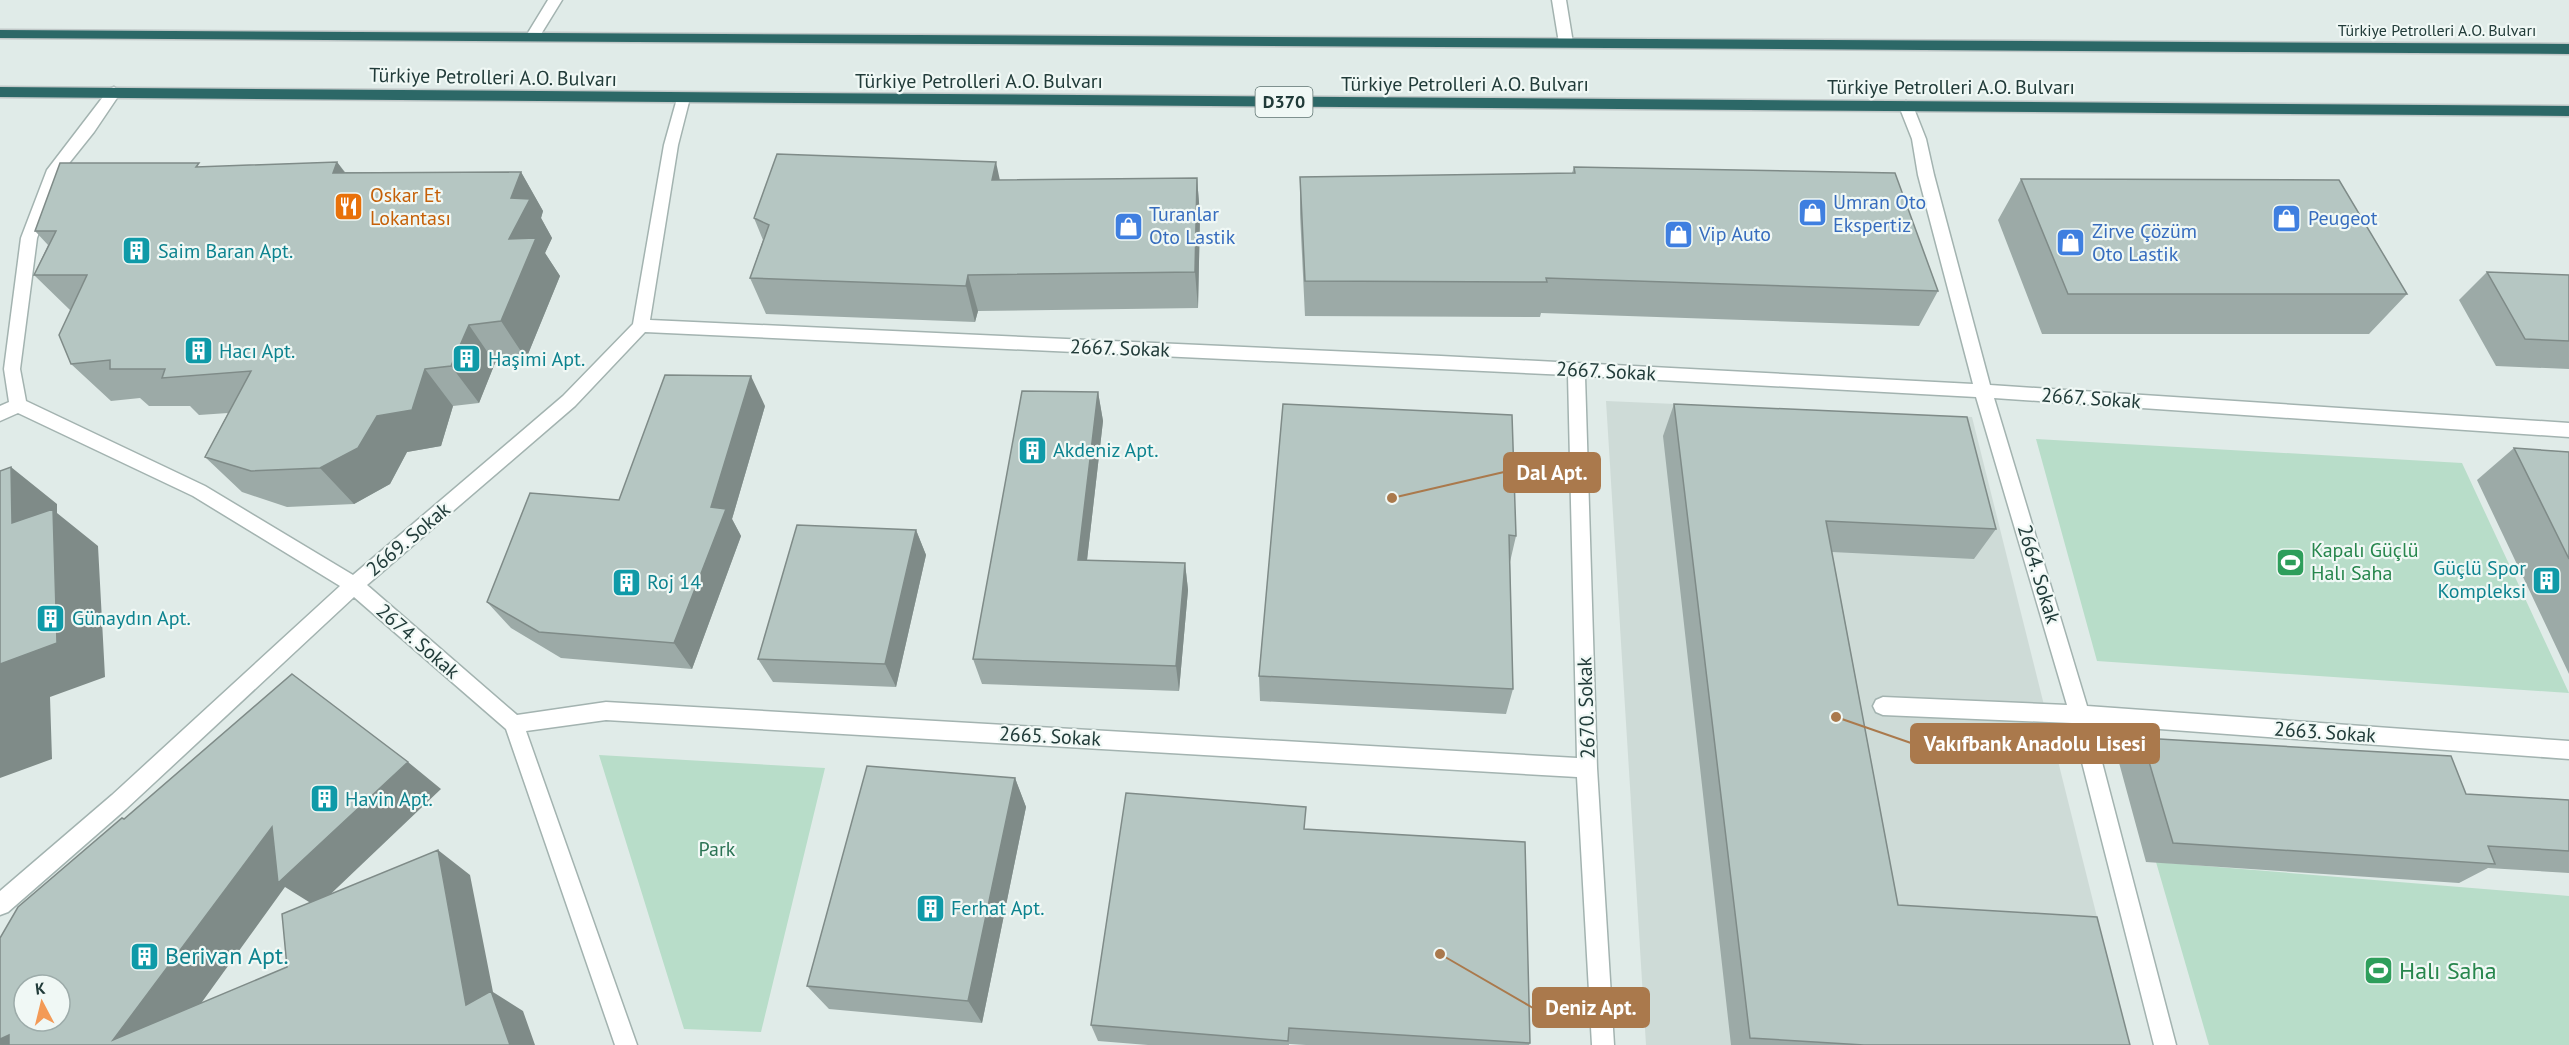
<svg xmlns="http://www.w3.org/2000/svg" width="2569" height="1045" viewBox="0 0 2569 1045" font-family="'PT Sans',sans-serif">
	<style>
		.built { fill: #cedbd7 }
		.green { fill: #b8ddc9 }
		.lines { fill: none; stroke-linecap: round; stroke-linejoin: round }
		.minor-casing { stroke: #a3b3b0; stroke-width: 3 }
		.highway-casing { stroke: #c1c8c8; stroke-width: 3 }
		.minor { fill: #fff; fill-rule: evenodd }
		.highway { fill: #2c6867; fill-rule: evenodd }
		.wall { fill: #9caaa7 }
		.shaded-wall { fill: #7f8b88 }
		.building { fill: #b5c6c2; stroke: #7f8b88; stroke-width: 1.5; fill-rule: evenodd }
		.labels { text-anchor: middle; stroke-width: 4.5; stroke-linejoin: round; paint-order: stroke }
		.far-street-label { font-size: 16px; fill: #213b39; stroke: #f0f8f5 }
		.shield { fill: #f0f8f5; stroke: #5f7471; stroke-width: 1.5 }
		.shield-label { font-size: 18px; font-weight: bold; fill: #213b39 }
		.street-label { font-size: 20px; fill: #213b39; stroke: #f0f8f5 }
		.food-label { font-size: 20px; fill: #c56008; stroke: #f0f8f5; text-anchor: start }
		.shop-label { font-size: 20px; fill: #366cbe; stroke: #f0f8f5; text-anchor: start }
		.culture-label { font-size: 20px; fill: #0d838f; stroke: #f0f8f5; text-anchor: start }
		.leisure-label { font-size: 20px; fill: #27864d; stroke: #f0f8f5; text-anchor: start }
		.park-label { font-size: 20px; fill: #2b7354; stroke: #f0f8f5 }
		.near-culture-label { font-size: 24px; fill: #0d838f; stroke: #f0f8f5; text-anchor: start }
		.near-leisure-label { font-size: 24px; fill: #27864d; stroke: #f0f8f5; text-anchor: start }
		.leader { fill: none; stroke: #aa794c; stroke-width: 2 }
		.callout-dot { fill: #aa794c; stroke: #f0f8f5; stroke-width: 2 }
		.callout { fill: #aa794c; stroke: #aa794c; stroke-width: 2 }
		.callout-label { font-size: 21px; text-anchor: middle; font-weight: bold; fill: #fff }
	</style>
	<rect width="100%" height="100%" fill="#e0ebe8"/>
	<path class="built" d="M1606,401L1972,417L2129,1045H1646Z"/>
	<path class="green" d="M2036,439L2462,463L2569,693L2097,661Z
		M599,755L825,768L761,1032L684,1029Z
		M2156,862L2569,896V1045H2209Z"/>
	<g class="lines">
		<defs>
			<path id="minor" d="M548,0H562L538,39H528L526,36Z
				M1552,0H1566L1573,43L1571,46L1566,47L1559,43Z
				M114,87L121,92L94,132L62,172L37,238L20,369L26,401L205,486L353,575L563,396L633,324L664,145L678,95H688L690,98L678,145L650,320L1441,356L1973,384L1918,175L1912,139L1899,106L1906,101L1913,106L1926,139L1934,175L1990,385L2569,423V437L1994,398L2087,706L2569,741V759L2092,724L2176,1045H2154L2072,723L1883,715L1876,712L1873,706L1876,700L1883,697L2067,705L1976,397L1585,376L1597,768L1614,1045H1592L1577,777L606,720L526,731L637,1045H615L506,729L354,597L126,809L8,912L0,915V891L112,795L340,586L193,496L18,413L0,421V406L9,402L4,369L21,238L47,170L109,89ZM645,332L1568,375L1577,758L606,702L517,715L367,585L575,406Z"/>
			<path id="highway" d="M0,30L2569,44V54L0,38Z
				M0,87L2569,106V116L0,97Z"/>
		</defs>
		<use href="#minor" class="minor-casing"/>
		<use href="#highway" class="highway-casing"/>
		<use href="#minor" class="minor"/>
		<use href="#highway" class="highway"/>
	</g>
	<path class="wall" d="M337,162L345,172H521L543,211L541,218L552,238L545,253L560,276L526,359L495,363L479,403L453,406L441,446L407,452L390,484L354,504L287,507L242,492L205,457L228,413L199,415L190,406H149L140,398L111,401L71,364V311L34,275L48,245L35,231L203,167Z
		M1574,167L1938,291L1919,326L1541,313L1540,317L1305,316L1300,214V177L1572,173Z
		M1197,178L1200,215L1198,308L978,311L975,322L766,314L750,278L763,240L754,218L1000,180Z
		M2021,179L2407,294L2369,334H2042L1998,220Z
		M2487,272L2569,275V369L2496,366L2459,300Z
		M1098,392L1103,421L1087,560L1185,563L1188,590L1179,691L982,684L973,659Z
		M1283,404L1516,536L1510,562L1513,689L1506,714L1260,701L1259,676Z
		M1674,404L1996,529L1974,559L1832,552L1898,905L2130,1045H1731L1663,436Z
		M765,406L732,519L741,536L692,669L561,658L511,628L487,602L619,500Z
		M2514,448L2569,452V674L2477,480Z
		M916,530L926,555L896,687L773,682L758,659Z
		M2142,738L2466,794L2569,800V873L2488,868L2459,883L2146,862L2118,759Z
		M1015,778L1026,807L982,1023L829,1009L807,986Z
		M1305,829L1530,1043L1529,1045H1306L1289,1044V1045H1148L1098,1041L1091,1025Z"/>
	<path class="shaded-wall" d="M337,162L366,202L333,173Z
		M996,162L1004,199L992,180Z
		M521,172L543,211L541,218L552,238L545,253L560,276L526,359L501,321L509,239L511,198Z
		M1197,178L1200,215L1198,308L1195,272Z
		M968,275L978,311L975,322L966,286Z
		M469,325L495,363L479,403L451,366Z
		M425,369L453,406L441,446L407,452L390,484L354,504L320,468Z
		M751,376L765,406L732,519L741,536L692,669L674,643L711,507Z
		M1098,392L1103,421L1084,586L1078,560Z
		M11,467L57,504V513L98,546L105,677L50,697L52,759L0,778V664L12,523Z
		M916,530L926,555L896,687L885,664Z
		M1185,563L1188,590L1179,691L1176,666Z
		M408,762L441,789L317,907L285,887L171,1045L113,1040L272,827Z
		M1015,778L1026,807L982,1023L968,1001Z
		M438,850L470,875L493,992L523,1011L535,1045H510L466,1005Z
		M9,1035L36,1045H0V1039Z"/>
	<path class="building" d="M777,154L996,162L992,180L1197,178L1195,272L968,275L966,286L750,278L769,225L754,218Z
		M337,162L333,173L521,172L511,198L530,199L509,239L536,238L501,321L469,325L451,366L425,369L412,410L377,416L358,448L320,468L251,471L205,457L251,371L162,378L165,369H110V360L71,364L59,335L87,275H34L56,231H35L60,163H199L196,167Z
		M1574,167L1895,173L1938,291L1546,278L1547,282L1305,281L1300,177L1575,173Z
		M2021,179L2339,180L2407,294H2068Z
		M2487,272L2569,275V341L2525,339Z
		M665,375L751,376L711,507L726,509L674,643L539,632L487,602L530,493L619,500Z
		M1022,391L1098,392L1078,560L1185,563L1176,666L973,659Z
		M1283,404L1512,415L1516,536L1509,535L1513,689L1259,676Z
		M1674,404L1967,417L1996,529L1826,521L1898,905L2097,917L2130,1045H1864L1750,1038Z
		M2514,448L2569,452V559Z
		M11,467L12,523L53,509L57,643L0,664V471Z
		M797,525L916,530L885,664L758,659Z
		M292,674L408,762L278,883L272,827L113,1040L287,967L282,914L438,850L466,1005L491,991L510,1045H9V1035L0,1039V938L18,907L122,818L124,819ZM24,985H60V1021H24Z
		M2142,738L2451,756L2466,794L2569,800V851L2488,846L2495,864L2173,843Z
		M867,766L1015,778L968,1001L807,986Z
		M1126,793L1306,807L1304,829L1525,842L1530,1043L1289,1028L1288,1041L1091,1025Z"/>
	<defs>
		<symbol id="restaurant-square" viewBox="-11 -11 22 22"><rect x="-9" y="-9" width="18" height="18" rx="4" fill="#e8710a" stroke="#f0f8f5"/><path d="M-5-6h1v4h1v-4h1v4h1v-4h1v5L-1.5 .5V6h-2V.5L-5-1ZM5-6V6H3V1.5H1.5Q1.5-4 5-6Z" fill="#fff"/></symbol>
		<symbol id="shop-square" viewBox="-11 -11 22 22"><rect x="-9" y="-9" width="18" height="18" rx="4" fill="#3f7fe0" stroke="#f0f8f5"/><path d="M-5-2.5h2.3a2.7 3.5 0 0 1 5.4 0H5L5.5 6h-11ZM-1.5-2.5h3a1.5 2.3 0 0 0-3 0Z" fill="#fff"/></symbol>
		<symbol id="building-square" viewBox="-11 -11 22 22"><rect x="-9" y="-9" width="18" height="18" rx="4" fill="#0f9aa8" stroke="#f0f8f5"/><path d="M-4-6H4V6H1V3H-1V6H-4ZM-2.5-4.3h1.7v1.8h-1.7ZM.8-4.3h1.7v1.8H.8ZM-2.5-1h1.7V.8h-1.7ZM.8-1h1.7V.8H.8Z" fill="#fff"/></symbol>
		<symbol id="stadium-square" viewBox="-11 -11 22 22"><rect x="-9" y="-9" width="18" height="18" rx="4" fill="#2e9e5b" stroke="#f0f8f5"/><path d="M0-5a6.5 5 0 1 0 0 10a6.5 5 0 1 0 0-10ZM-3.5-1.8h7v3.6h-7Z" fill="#fff"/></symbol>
	</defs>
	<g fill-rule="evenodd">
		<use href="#restaurant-square" x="332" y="190" width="33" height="33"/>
		<use href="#shop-square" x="1796" y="196" width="33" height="33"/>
		<use href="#shop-square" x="2270" y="202" width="33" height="33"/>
		<use href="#shop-square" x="1112" y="210" width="33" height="33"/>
		<use href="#shop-square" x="1662" y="218" width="33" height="33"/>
		<use href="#shop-square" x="2054" y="226" width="33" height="33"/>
		<use href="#building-square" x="120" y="234" width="33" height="33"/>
		<use href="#building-square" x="182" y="334" width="33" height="33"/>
		<use href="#building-square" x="450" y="342" width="33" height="33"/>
		<use href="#building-square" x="1016" y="434" width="33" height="33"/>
		<use href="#stadium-square" x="2274" y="546" width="33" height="33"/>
		<use href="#building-square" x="2530" y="564" width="33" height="33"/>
		<use href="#building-square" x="610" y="566" width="33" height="33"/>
		<use href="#building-square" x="34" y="602" width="33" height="33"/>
		<use href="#building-square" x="308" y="782" width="33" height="33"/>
		<use href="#building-square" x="914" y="892" width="33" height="33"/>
		<use href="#building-square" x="128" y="940" width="33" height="33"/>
		<use href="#stadium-square" x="2362" y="954" width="33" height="33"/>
	</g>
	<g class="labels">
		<g class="far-street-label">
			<text x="2437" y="36">Türkiye Petrolleri A.O. Bulvarı</text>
		</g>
		<rect class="shield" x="1255.5" y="87" width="57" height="30" rx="4.5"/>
		<g class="shield-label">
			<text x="1284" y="108">D370</text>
		</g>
		<g class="street-label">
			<text transform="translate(493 77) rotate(1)" y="7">Türkiye Petrolleri A.O. Bulvarı</text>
			<text x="979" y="88">Türkiye Petrolleri A.O. Bulvarı</text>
			<text x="1465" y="91">Türkiye Petrolleri A.O. Bulvarı</text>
			<text x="1951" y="94">Türkiye Petrolleri A.O. Bulvarı</text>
			<text transform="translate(1120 348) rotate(2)" y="7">2667. Sokak</text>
			<text transform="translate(1606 371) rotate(3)" y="7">2667. Sokak</text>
			<text transform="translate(2091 398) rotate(4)" y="7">2667. Sokak</text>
			<text transform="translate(408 539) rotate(-40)" y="7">2669. Sokak</text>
			<text transform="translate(2039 574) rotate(73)" y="7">2664. Sokak</text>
			<text transform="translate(418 641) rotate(41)" y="7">2674. Sokak</text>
			<text transform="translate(1586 708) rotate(-92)" y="7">2670. Sokak</text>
			<text transform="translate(2325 732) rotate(4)" y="7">2663. Sokak</text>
			<text transform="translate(1050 736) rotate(3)" y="7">2665. Sokak</text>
		</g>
		<g class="food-label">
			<text x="370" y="202">Oskar Et<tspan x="370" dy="23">Lokantası</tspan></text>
		</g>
		<g class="shop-label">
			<text x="1833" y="209">Umran Oto<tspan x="1833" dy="23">Ekspertiz</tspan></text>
			<text x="1149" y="221">Turanlar<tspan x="1149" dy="23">Oto Lastik</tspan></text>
			<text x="2308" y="225">Peugeot</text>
			<text x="2092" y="238">Zirve Çözüm<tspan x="2092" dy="23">Oto Lastik</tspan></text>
			<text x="1699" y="241">Vip Auto</text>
		</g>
		<g class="culture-label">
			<text x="158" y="258">Saim Baran Apt.</text>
			<text x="219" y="358">Hacı Apt.</text>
			<text x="488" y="366">Haşimi Apt.</text>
			<text x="1053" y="457">Akdeniz Apt.</text>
			<text x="2526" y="575" text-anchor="end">Güçlü Spor<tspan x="2526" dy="23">Kompleksi</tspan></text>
			<text x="647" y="589">Roj 14</text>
			<text x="72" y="625">Günaydın Apt.</text>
			<text x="345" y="806">Havin Apt.</text>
			<text x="951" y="915">Ferhat Apt.</text>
		</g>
		<g class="leisure-label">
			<text x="2311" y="557">Kapalı Güçlü<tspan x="2311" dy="23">Halı Saha</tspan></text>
		</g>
		<g class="park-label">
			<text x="717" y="856">Park</text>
		</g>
		<g class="near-culture-label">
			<text x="165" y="964">Berivan Apt.</text>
		</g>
		<g class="near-leisure-label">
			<text x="2399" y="979">Halı Saha</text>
		</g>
	</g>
	<path class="leader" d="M1392 498L1504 472M1836 717L1911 743M1440 954L1533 1008"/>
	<g class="callout-dot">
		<circle cx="1392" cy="498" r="6"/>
		<circle cx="1836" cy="717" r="6"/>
		<circle cx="1440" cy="954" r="6"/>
	</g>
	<g class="callout">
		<rect x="1504" y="453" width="96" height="39" rx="6"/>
		<rect x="1911" y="724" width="248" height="39" rx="6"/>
		<rect x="1533" y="988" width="116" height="39" rx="6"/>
	</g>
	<g class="callout-label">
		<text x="1552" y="480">Dal Apt.</text>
		<text x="2035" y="751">Vakıfbank Anadolu Lisesi</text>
		<text x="1591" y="1015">Deniz Apt.</text>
	</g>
	<g transform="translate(42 1003) rotate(353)"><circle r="28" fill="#f0f8f5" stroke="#9dacaa" stroke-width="1.5"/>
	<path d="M0-4.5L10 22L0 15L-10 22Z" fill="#f39a56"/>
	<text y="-9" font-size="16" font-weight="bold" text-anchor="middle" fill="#213b39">K</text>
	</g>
</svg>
